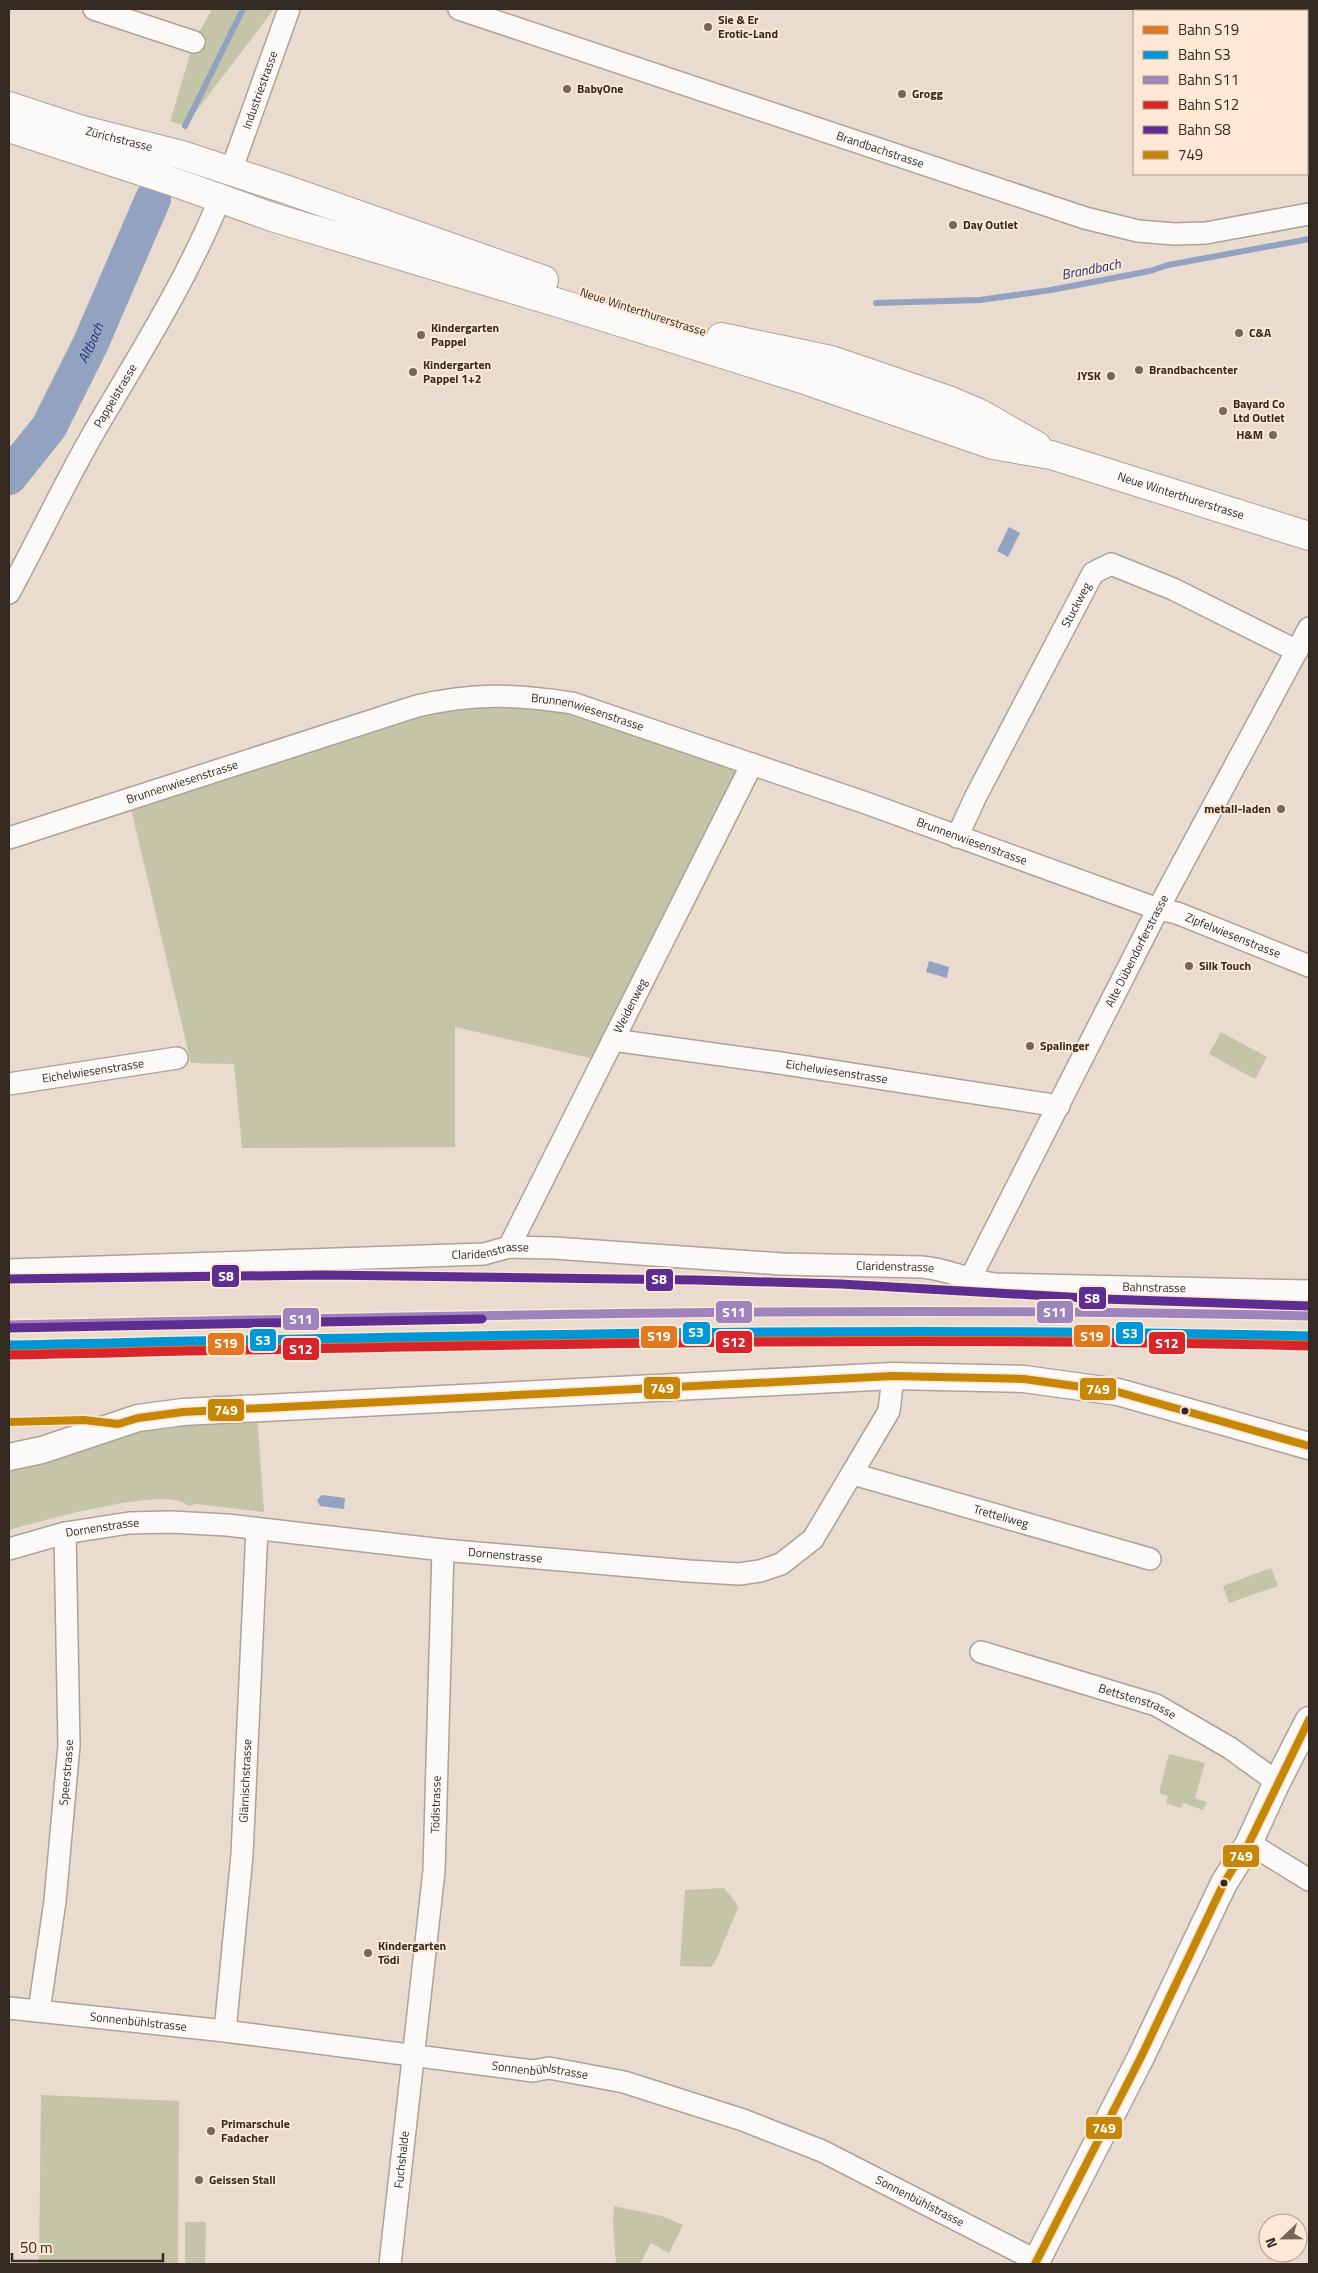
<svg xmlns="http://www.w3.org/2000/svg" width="1318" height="2273" viewBox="0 0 1318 2273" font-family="'Titillium Web',sans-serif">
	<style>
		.green { fill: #c4c5a8 }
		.water { fill: #94a2c1 }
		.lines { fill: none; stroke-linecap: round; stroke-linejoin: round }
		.stream { stroke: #94a2c1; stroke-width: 6 }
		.river { stroke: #94a2c1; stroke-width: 36 }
		.minor-casing { stroke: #ada298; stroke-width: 24 }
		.tertiary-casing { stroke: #ada298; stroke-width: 29 }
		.primary-casing { stroke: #ada298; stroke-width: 30 }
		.minor { stroke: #fcfaf8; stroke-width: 21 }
		.tertiary { stroke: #fcfaf8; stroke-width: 26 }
		.primary { stroke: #fcfaf8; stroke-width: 28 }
		.bus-1-casing { stroke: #fde8d5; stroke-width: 11 }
		.bus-1 { stroke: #c68708; stroke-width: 8 }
		.rail-1-casing { stroke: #fde8d5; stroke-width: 12 }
		.rail-2-casing { stroke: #fde8d5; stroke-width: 12 }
		.rail-3-casing { stroke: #fde8d5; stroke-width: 12 }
		.rail-4-casing { stroke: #fde8d5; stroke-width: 12 }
		.rail-5-casing { stroke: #fde8d5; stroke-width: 12 }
		.rail-1 { stroke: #e27920; stroke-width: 9 }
		.rail-2 { stroke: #0097d8; stroke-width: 9 }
		.rail-3 { stroke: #9e84bc; stroke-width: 9 }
		.rail-4 { stroke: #d8242b; stroke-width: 9 }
		.rail-5 { stroke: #5e2d91; stroke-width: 9 }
		.poi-dot { fill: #73685d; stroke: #fde8d5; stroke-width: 2 }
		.bus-dot { fill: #342a21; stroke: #fde8d5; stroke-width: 2 }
		.labels { text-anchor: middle; stroke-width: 4; stroke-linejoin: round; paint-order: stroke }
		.poi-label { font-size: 12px; font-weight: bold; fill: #342a21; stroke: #fde8d5; text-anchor: start }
		.street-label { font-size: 12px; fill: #342a21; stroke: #fde8d5 }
		.water-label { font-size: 14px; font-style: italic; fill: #193774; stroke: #fde8d5 }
		.line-badge { stroke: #fde8d5; stroke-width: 2 }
		.badge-label { font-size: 14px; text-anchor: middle; font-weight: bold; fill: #fff }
	</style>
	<rect width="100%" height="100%" fill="#e9dbcd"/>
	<path class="green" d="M212,9H274L185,126L170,121L194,42Z
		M529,696L752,764L603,1061L455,1027V1147L242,1148L234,1064L191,1063L129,800L387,715Z
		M1221,1032L1267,1057L1255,1079L1209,1054Z
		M257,1414L264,1512L196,1504L189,1506C186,1505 185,1503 182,1502C157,1489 39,1521 9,1530V1465L141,1425Z
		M1271,1568L1278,1586L1229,1603L1223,1586Z
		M1169,1754L1205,1763L1195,1798L1207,1802L1203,1810L1183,1803L1181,1808L1166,1803L1168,1796L1159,1793Z
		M724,1888L737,1904L738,1908L717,1958L711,1967L680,1966L685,1890Z
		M41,2095L179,2101L178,2264H39Z
		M614,2206L662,2216L683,2225L669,2253L651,2243L640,2264H616L613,2222Z
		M185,2222H206L205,2264H185Z"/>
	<path class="water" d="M1009,527L1020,533L1008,557L997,551Z
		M929,961L949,967L947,978L926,972Z
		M322,1495L345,1498L344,1509L320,1506L317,1500Z"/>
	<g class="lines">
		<path class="stream" d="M185,126L243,9
			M876,303L980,300L1051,290L1150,271L1168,265L1309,239"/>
		<path class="river" id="s1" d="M9,477L49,427L90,345L153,199"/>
		<defs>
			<g id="minor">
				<path d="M94,9L194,42"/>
				<path id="s2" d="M459,9L1085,218L1138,231L1175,234L1206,233L1309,214"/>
				<path id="s3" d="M231,171L289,9"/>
				<path id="s4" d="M9,593C38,540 64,484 94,432C139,355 187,280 220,198"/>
				<path id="s5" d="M957,837L976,796L1093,573L1111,564L1173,589L1297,651"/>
				<path id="s6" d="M9,838L417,706C473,693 515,694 572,703L866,803L1158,909L1177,913L1309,966"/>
				<path id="s7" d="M613,1040L780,1063L1059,1106"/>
				<path id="s8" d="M9,1084L177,1058"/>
				<path id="s9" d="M509,1247L752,764"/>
				<path id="s10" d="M9,1270L484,1254L509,1247L554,1248L782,1264L922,1267C947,1269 970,1281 995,1284L1309,1291"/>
				<path id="s11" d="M970,1279L1158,909L1309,628"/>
				<path id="s12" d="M853,1474L1150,1559"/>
				<path id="s13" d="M9,1549L65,1533L129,1523L170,1522L227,1525L443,1550L689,1571L739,1574L760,1571L781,1564L813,1539L889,1411L893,1376"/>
				<path id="s14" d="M981,1652L1156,1705L1230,1748L1277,1782"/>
				<path d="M1249,1843L1309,1880"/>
				<path id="s15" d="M9,2008L225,2031L533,2071L549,2068L624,2082L743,2120L822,2151L1037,2261"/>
				<path id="s16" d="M39,2011L55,1901L69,1745L65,1533"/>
				<path id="s17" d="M225,2031L242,1855L257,1529"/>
				<path id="s18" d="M390,2264L434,1871L443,1550"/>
			</g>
			<path id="tertiary" d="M9,1457L42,1450L138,1418L183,1412L893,1376L1024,1379L1118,1392L1309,1446
				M1035,2264L1141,2057L1224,1883L1249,1843L1277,1782L1309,1720"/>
			<g id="primary">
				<path id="s19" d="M9,106L79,129L182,155L285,189L544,280"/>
				<path id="s20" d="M9,128L174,182L275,218L572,307L805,380L993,445L1051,455L1309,536"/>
				<path d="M721,337L831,360L951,401L979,413L1037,446"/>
			</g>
		</defs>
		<use href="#minor" class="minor-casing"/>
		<use href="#tertiary" class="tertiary-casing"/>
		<use href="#primary" class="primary-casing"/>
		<use href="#minor" class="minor"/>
		<use href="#tertiary" class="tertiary"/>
		<use href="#primary" class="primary"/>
		<defs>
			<path id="bus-1" d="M9,1422L84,1420L118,1424L138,1418L183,1412L893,1376L1024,1379L1118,1392L1309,1446
				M1035,2264L1141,2057L1224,1883L1249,1843L1309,1720"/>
		</defs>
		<use href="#bus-1" class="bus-1-casing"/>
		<use href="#bus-1" class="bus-1"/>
		<defs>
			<path id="rail-1" d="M9,1348C442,1339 876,1329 1309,1340"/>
			<path id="rail-2" d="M9,1345C443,1336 875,1325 1309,1336"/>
			<path id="rail-3" d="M9,1325C442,1316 876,1305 1309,1316"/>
			<path id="rail-4" d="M9,1355C443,1346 875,1335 1309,1346"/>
			<path id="rail-5" d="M9,1279L325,1275L696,1280L840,1284L1103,1299L1309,1306
				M9,1328L482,1319"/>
		</defs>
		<use href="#rail-1" class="rail-1-casing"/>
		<use href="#rail-2" class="rail-2-casing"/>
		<use href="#rail-3" class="rail-3-casing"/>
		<use href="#rail-4" class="rail-4-casing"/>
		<use href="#rail-5" class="rail-5-casing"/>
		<use href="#rail-1" class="rail-1"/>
		<use href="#rail-2" class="rail-2"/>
		<use href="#rail-3" class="rail-3"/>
		<use href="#rail-4" class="rail-4"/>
		<use href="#rail-5" class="rail-5"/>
	</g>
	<g class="poi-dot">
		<circle cx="708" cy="27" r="5"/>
		<circle cx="567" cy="89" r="5"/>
		<circle cx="902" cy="94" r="5"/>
		<circle cx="953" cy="225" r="5"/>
		<circle cx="1239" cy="333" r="5"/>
		<circle cx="421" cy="335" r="5"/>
		<circle cx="1139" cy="370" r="5"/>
		<circle cx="413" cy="372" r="5"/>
		<circle cx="1111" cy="376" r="5"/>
		<circle cx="1223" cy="411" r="5"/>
		<circle cx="1273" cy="435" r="5"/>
		<circle cx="1281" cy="809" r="5"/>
		<circle cx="1189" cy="966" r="5"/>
		<circle cx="1030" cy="1046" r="5"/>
		<circle cx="368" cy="1953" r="5"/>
		<circle cx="211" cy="2131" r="5"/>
		<circle cx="199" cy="2180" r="5"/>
	</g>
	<g class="bus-dot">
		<circle cx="1185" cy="1411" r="4.5"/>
		<circle cx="1224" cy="1883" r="4.5"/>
	</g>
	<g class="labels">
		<g class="poi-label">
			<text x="718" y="24">Sie &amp; Er<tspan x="718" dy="14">Erotic-Land</tspan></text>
			<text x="577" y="93">BabyOne</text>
			<text x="912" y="98">Grogg</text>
			<text x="963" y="229">Day Outlet</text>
			<text x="431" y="332">Kindergarten<tspan x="431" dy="14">Pappel</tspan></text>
			<text x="1249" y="337">C&amp;A</text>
			<text x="423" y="369">Kindergarten<tspan x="423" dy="14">Pappel 1+2</tspan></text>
			<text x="1149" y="374">Brandbachcenter</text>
			<text x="1101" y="380" text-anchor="end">JYSK</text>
			<text x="1233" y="408">Bayard Co<tspan x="1233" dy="14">Ltd Outlet</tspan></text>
			<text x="1263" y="439" text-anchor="end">H&amp;M</text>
			<text x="1271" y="813" text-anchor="end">metall-laden</text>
			<text x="1199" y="970">Silk Touch</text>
			<text x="1040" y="1050">Spalinger</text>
			<text x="378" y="1950">Kindergarten<tspan x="378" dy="14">Tödi</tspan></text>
			<text x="221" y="2128">Primarschule<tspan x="221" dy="14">Fadacher</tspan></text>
			<text x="209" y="2184">Geissen Stall</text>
		</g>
		<g class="street-label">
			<text dy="4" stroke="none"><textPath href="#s3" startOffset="86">Industriestrasse</textPath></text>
			<text dy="4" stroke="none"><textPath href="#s19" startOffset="115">Zürichstrasse</textPath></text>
			<text dy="4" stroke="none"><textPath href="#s2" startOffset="444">Brandbachstrasse</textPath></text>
			<text transform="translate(643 312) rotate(18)" y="4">Neue Winterthurerstrasse</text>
			<text dy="4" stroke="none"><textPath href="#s4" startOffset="224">Pappelstrasse</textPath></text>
			<text dy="4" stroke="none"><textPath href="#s20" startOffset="1229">Neue Winterthurerstrasse</textPath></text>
			<text dy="4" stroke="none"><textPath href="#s5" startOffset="261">Stuckweg</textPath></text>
			<text dy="4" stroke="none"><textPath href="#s6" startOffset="602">Brunnenwiesenstrasse</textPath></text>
			<text dy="4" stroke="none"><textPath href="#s6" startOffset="182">Brunnenwiesenstrasse</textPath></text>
			<text dy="4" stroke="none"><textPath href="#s6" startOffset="1008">Brunnenwiesenstrasse</textPath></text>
			<text dy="4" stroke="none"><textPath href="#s6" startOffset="1286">Zipfelwiesenstrasse</textPath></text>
			<text dy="4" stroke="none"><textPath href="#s11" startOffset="368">Alte Dübendorferstrasse</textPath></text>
			<text dy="4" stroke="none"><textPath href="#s9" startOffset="270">Weidenweg</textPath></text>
			<text dy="4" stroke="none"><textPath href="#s8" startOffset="85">Eichelwiesenstrasse</textPath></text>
			<text dy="4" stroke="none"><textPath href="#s7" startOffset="226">Eichelwiesenstrasse</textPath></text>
			<text dy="4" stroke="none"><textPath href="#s10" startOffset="482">Claridenstrasse</textPath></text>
			<text dy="4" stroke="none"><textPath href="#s10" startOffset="888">Claridenstrasse</textPath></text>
			<text dy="4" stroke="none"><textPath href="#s10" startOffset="1149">Bahnstrasse</textPath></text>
			<text dy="4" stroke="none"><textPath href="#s12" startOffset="154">Tretteliweg</textPath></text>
			<text dy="4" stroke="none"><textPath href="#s13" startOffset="96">Dornenstrasse</textPath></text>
			<text dy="4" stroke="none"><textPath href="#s13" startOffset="501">Dornenstrasse</textPath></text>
			<text dy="4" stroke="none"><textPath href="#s14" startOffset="164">Bettstenstrasse</textPath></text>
			<text dy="4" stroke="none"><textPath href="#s16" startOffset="240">Speerstrasse</textPath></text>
			<text dy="4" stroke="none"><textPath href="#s17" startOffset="251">Glärnischstrasse</textPath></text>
			<text dy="4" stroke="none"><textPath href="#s18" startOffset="462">Tödistrasse</textPath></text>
			<text dy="4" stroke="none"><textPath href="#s15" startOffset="130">Sonnenbühlstrasse</textPath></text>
			<text dy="4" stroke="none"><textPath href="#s15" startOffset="535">Sonnenbühlstrasse</textPath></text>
			<text dy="4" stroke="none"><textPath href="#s18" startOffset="105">Fuchshalde</textPath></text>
			<text dy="4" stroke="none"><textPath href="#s15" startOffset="940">Sonnenbühlstrasse</textPath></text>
		</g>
		<g class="water-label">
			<text transform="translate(1091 269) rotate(-11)" y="5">Brandbach</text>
			<text dy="5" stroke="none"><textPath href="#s1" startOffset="158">Altbach</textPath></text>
		</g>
	</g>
	<g class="line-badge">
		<rect x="211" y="1264" width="29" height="24" rx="5" fill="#5e2d91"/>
		<rect x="645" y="1268" width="29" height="24" rx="5" fill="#5e2d91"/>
		<rect x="1078" y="1286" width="29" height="24" rx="5" fill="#5e2d91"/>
		<rect x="1036" y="1300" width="38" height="24" rx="5" fill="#9e84bc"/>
		<rect x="715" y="1300" width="38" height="24" rx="5" fill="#9e84bc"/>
		<rect x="282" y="1307" width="38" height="24" rx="5" fill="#9e84bc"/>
		<rect x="682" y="1321" width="29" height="24" rx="5" fill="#0097d8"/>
		<rect x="1115" y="1321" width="29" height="24" rx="5" fill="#0097d8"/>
		<rect x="1073" y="1324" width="38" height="24" rx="5" fill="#e27920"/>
		<rect x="640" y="1325" width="38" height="24" rx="5" fill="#e27920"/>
		<rect x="249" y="1328" width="28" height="24" rx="5" fill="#0097d8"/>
		<rect x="715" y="1330" width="38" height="24" rx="5" fill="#d8242b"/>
		<rect x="1148" y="1331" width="38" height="24" rx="5" fill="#d8242b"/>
		<rect x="207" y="1332" width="38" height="24" rx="5" fill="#e27920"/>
		<rect x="282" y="1337" width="38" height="24" rx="5" fill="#d8242b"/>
		<rect x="643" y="1376" width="38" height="24" rx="5" fill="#c68708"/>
		<rect x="1079" y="1377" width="38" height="24" rx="5" fill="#c68708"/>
		<rect x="207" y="1398" width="38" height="24" rx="5" fill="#c68708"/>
		<rect x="1222" y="1844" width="38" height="24" rx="5" fill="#c68708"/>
		<rect x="1085" y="2116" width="38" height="24" rx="5" fill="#c68708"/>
	</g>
	<g class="badge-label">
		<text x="226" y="1281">S8</text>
		<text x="659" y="1284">S8</text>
		<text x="1092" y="1303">S8</text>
		<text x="1055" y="1317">S11</text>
		<text x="734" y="1317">S11</text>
		<text x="301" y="1324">S11</text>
		<text x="696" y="1337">S3</text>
		<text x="1130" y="1338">S3</text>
		<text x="1092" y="1341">S19</text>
		<text x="659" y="1341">S19</text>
		<text x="263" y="1345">S3</text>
		<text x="734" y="1347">S12</text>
		<text x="1167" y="1348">S12</text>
		<text x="226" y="1348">S19</text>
		<text x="301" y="1354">S12</text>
		<text x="662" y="1393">749</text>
		<text x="1098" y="1394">749</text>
		<text x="226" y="1415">749</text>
		<text x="1241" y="1861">749</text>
		<text x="1104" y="2133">749</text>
	</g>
	<rect width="1318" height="2273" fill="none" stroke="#342a21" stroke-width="20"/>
	<rect x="1133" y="10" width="175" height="165" fill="#fde8d5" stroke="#ad9c8d"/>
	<rect x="1143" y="26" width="25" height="8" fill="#e27920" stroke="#ad9c8d"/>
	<text x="1178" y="35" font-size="15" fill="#342a21">Bahn S19</text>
	<rect x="1143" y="51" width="25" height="8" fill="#0097d8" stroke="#ad9c8d"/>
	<text x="1178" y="60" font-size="15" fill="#342a21">Bahn S3</text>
	<rect x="1143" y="76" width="25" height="8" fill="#9e84bc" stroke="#ad9c8d"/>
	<text x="1178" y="85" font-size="15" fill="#342a21">Bahn S11</text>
	<rect x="1143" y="101" width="25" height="8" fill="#d8242b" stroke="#ad9c8d"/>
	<text x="1178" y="110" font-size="15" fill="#342a21">Bahn S12</text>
	<rect x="1143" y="126" width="25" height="8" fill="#5e2d91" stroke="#ad9c8d"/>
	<text x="1178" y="135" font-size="15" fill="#342a21">Bahn S8</text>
	<rect x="1143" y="151" width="25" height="8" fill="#c68708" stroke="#ad9c8d"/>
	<text x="1178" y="160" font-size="15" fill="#342a21">749</text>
	<g transform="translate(1283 2238) rotate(248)"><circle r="24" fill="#fde8d5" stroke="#ad9c8d"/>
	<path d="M0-4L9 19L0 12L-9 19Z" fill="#73685d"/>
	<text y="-8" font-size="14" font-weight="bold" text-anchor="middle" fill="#342a21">N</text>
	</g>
	<path d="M12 2253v8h151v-8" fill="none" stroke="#342a21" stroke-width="2.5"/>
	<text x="20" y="2253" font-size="15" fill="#342a21" stroke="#fde8d5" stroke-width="4" paint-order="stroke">50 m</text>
</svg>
